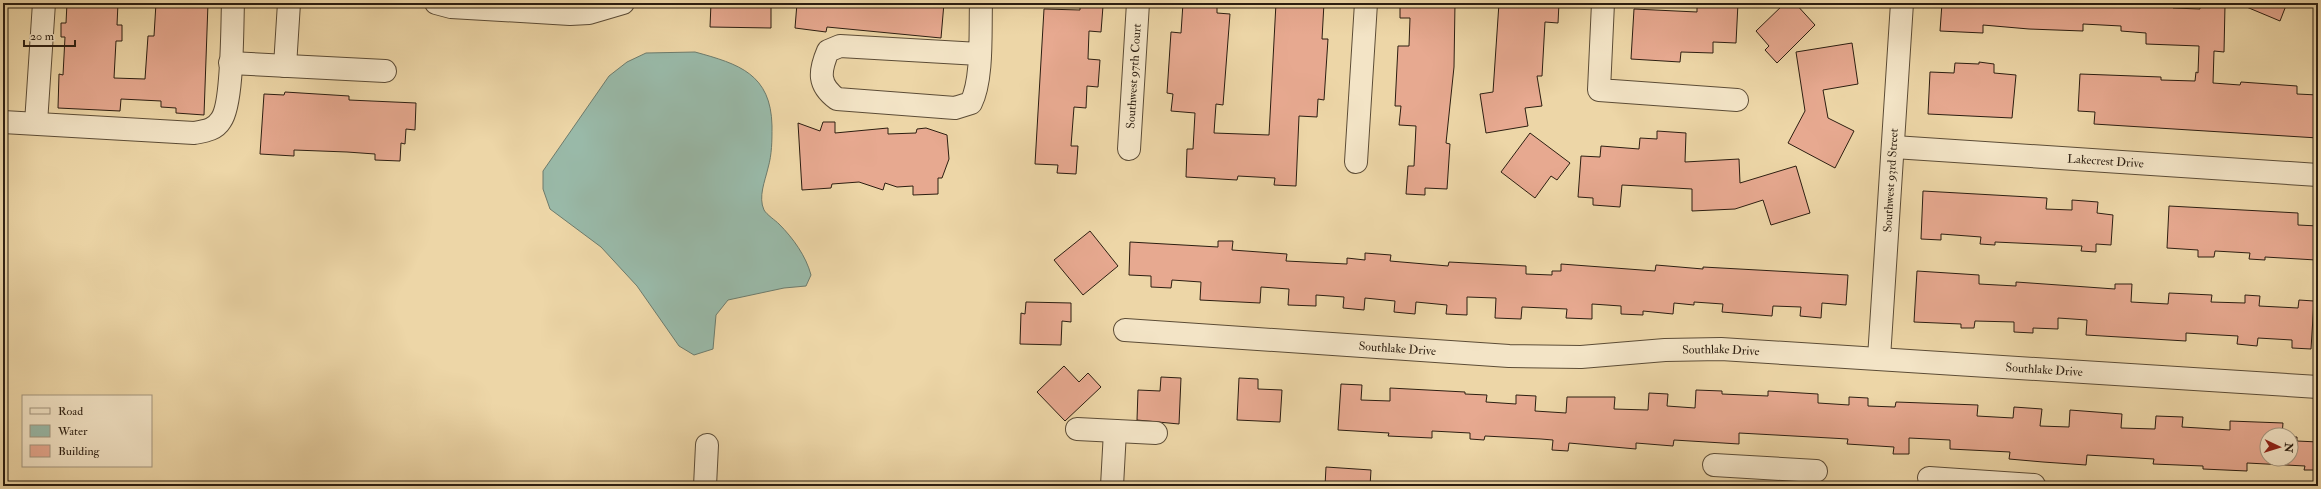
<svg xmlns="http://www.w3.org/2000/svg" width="2321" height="489" viewBox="0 0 2321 489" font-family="'IM FELL Double Pica',serif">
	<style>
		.water { fill: #99b9a8; stroke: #6d7b6c }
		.building { fill: #e7a990; stroke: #2c1e11 }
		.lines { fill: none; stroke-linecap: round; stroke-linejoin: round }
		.minor-casing { stroke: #5c4c36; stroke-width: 24 }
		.minor { stroke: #f3e4c6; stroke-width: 22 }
		.labels { text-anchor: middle; stroke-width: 3; stroke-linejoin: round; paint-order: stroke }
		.street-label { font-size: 12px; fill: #2c1e11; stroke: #f3e4c6 }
	</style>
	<rect width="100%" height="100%" fill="#edd6a7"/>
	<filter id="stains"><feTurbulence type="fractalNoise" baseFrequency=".005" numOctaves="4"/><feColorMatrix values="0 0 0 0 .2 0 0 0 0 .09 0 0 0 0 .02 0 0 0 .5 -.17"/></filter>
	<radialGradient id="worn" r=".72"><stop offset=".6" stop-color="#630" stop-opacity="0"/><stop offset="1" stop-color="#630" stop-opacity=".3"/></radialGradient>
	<path class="water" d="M695,52C739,64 771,74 772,126C772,141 772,154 768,168C765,181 758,197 764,210C767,215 775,220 779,224C793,238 806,256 811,275L806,286L784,288L728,300L716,315L713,349L694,355L679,346L637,286L601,247L550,209L543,189V171L609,76L627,62L646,53Z"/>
	<path class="building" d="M67,3H118L117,25H122V41H116L114,78L145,79L148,36H154L156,3H208L204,115L176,113V108L161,107V101L121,99L120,111L58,108L59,74L63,75L65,37H61V23H66Z
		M711,3H771V28L710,27Z
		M797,3H944L941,38L827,27L826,32L795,28Z
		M1183,3H1217V13L1230,14L1223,105L1216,104L1214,133L1269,135L1276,3H1324L1322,39H1328L1324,100L1318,99L1317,117L1299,116L1296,186L1274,185L1275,178L1238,176L1237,180L1186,177L1187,149H1193L1195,113L1171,111L1173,94L1167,93L1171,32L1181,33Z
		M1400,3H1455L1454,67L1446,143L1450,144L1447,189L1425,188V195L1406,194L1408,166H1414L1416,126L1399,125L1401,106H1395L1398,46H1409L1410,18H1400Z
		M1499,3H1559L1558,23L1545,22L1542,76H1537L1542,106L1525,108L1528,126L1486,133L1480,94L1493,92Z
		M1697,3H1738L1736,43L1713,42V53L1681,52L1680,62L1631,59L1634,9L1697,12Z
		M1785,3H1795L1815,25L1777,63L1765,50L1769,46L1756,31Z
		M1942,3H2173V8L2200,9V4L2225,5L2224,52L2214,51L2213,83L2240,85L2241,82L2297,86V94L2318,95V138L2094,124L2095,112L2078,111L2080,74L2161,77V80L2195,81L2196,72L2198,73L2199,46L2146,44V33L2121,31V26L2083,24V31L2029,29L1983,25V33L1940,31Z
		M2237,3H2287L2280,21Z
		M1080,4L1103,6L1101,32L1089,31L1088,59L1100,60L1098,87L1087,86L1086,108L1074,107L1071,146H1078L1076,174L1057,173L1058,165L1035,164L1044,9L1080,10Z
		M1852,43L1858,84L1823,90L1828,118L1854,131L1835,168L1788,143L1805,111L1796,52Z
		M1979,62L1994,64V73L2016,75L2012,118L1928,114L1930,72L1954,73L1955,63L1979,64Z
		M285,92L349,96V100L416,103L415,130L406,129L405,144L401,143L400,161L375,160V154L347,152L294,150V156L260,154L264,94L284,95Z
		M823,122H835V133L888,128V134L916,133L917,129L926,128L947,135L949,159L942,178H938V194L913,195V186L897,187L885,183L883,190L859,182L832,184L831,188L802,190L798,123L820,131Z
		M1657,131L1686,133L1685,162L1739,159L1740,183L1796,166L1810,213L1771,225L1763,200L1735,209L1692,211V189L1622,185L1620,207L1593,205V198L1578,197L1581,156L1600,157L1601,146L1639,149L1640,138L1657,139Z
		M1530,133L1570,163L1557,180L1551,176L1535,198L1501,172Z
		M1923,191L2047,198L2046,209L2072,210V200L2098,202L2097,213L2113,215L2111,245L2096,244V252L2081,251L2082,246L1995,242V245L1980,244L1981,237L1941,234V240L1921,239Z
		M2169,206L2298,213V225L2318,226L2316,260L2265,257V260L2249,259L2250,253L2215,251L2214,257H2198V250L2167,248Z
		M1090,231L1118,266L1083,295L1054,260Z
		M1218,241H1233L1232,250L1287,254L1286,261L1347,264V258L1365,260V253L1391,255L1390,261L1448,266L1449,262L1526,266V274L1552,275V271H1561V264L1655,271L1656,265L1703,269V267L1848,275L1846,305L1822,303L1821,318L1800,316L1801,307L1773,306L1772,316L1722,312L1723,304L1694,302V305L1674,303L1673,314L1643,311V315L1621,314V306L1592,304V319L1566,318L1567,309L1522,307L1521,319L1495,318L1496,298L1467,297V315L1446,314L1447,305L1416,302L1415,314L1394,312L1395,301L1365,298L1364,310L1343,308L1344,297L1316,295V306L1288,305L1289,289L1261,287L1260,303L1200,300L1201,282L1172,280L1171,288L1151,287V276L1129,275L1130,242L1218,247Z
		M1917,271L1979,275V284L2016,286V282L2115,289V284H2132L2131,302L2168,304L2169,293L2212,295L2211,302L2245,303V295L2260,296L2259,306L2298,308L2299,300L2314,301L2311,349L2292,348V340L2258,338L2257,346L2237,344L2238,336L2202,334L2186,333V341L2086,335L2087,320L2058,318V329L2033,328V333L2014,332V322L1975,321L1974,328H1961V324L1914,322Z
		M1026,302L1071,303V322L1062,321L1061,345L1020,344L1021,313L1025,314Z
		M1064,366L1079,382L1088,373L1101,387L1065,421L1037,392Z
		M1161,377L1181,378L1179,424L1137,420L1138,390L1160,391Z
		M1239,378L1258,379V389L1282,390L1280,422L1237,420Z
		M1341,384L1362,385L1361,400L1390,401V388L1465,392V394L1487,395L1486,402L1516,404V395L1536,396L1535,411L1566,413L1567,397H1615L1614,409L1648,410L1649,393L1668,394L1667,406L1695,408L1696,390L1722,391V394L1768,396V391L1818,394V403L1849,405V397L1868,398V406L1895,407L1896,402L1978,405L1977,416L2013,418L2014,407L2042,409L2040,426L2069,427L2070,410L2122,414L2121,428L2155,429L2156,416L2183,417L2182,427L2199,428L2230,430V421L2283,423L2282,435H2267V459H2291V437H2297V441L2318,442V470H2304L2305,466L2247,463V471L2203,469V466L2153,464L2154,459L2087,455L2086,465L2043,462L2009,459L2010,452L1950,449V440L1909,438V454H1893L1894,447L1847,444L1848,439L1739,433V444L1674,440L1673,446L1636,443V449L1569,443L1568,451L1552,450L1553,440L1541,439L1485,436L1484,440L1470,439V433L1432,431V438L1388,436L1389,433L1338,430Z
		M1326,467L1371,470L1370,486H1325Z"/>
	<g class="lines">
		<defs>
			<g id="minor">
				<path d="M436,3L451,7L570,14L589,13L623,3"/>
				<path d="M1603,3L1599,90L1737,100"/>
				<path d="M979,54L840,46L828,51C819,72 818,85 837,99L955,108L971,103C983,79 980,31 981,3"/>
				<path d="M230,63L385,71"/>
				<path d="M285,66L289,3"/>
				<path d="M3,122L194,133C205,131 215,130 221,120C233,104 232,26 233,3"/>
				<path d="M36,123L44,3"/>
				<path id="s1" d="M1894,147L2318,175"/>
				<path id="s2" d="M1129,149L1138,3"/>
				<path d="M1356,162L1366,3"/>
				<path id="s3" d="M1125,330L1509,356L1581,357L1665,350L1721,349L2318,387"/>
				<path id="s4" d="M1879,358L1902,3"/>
				<path d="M1077,429L1156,433"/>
				<path d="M1714,465L1816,471"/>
				<path d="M1929,478L2034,485"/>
				<path d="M705,486L707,445"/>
				<path d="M1112,486L1115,431"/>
			</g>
		</defs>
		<use href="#minor" class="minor-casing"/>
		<use href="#minor" class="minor"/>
	</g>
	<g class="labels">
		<g class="street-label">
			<text dy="4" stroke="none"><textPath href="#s2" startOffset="73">Southwest 97th Court</textPath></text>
			<text dy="4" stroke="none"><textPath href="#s1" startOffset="212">Lakecrest Drive</textPath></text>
			<text dy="4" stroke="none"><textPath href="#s4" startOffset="178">Southwest 93rd Street</textPath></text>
			<text dy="4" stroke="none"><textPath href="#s3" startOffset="273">Southlake Drive</textPath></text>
			<text dy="4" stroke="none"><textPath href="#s3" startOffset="597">Southlake Drive</textPath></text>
			<text dy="4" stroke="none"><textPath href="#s3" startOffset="921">Southlake Drive</textPath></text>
		</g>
	</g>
	<rect width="2321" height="489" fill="none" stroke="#edd6a7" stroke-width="16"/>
	<rect x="4" y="4" width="2313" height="481" fill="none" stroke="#2c1e11" stroke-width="2"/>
	<rect x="8" y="8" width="2305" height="473" fill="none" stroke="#2c1e11"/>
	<rect x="22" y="395" width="130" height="72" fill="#f3e4c6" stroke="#a3957e"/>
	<rect x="30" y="408" width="20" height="6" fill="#f3e4c6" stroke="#a3957e"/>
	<text x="58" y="415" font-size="12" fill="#2c1e11">Road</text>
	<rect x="30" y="425" width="20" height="12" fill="#99b9a8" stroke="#a3957e"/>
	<text x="58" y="435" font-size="12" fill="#2c1e11">Water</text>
	<rect x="30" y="445" width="20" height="12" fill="#e7a990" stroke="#a3957e"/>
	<text x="58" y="455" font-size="12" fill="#2c1e11">Building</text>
	<g transform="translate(2279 447) rotate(94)"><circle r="19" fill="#f3e4c6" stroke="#a3957e"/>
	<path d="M0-3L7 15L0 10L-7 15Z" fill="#8f2418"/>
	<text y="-6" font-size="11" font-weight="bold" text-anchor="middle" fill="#2c1e11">N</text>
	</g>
	<path d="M24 40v6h51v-6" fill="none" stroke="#2c1e11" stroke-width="2"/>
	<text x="30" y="40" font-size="12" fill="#2c1e11" stroke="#f3e4c6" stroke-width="3" paint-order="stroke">20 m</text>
	<rect width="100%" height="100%" filter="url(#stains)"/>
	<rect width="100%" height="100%" fill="url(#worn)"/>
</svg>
